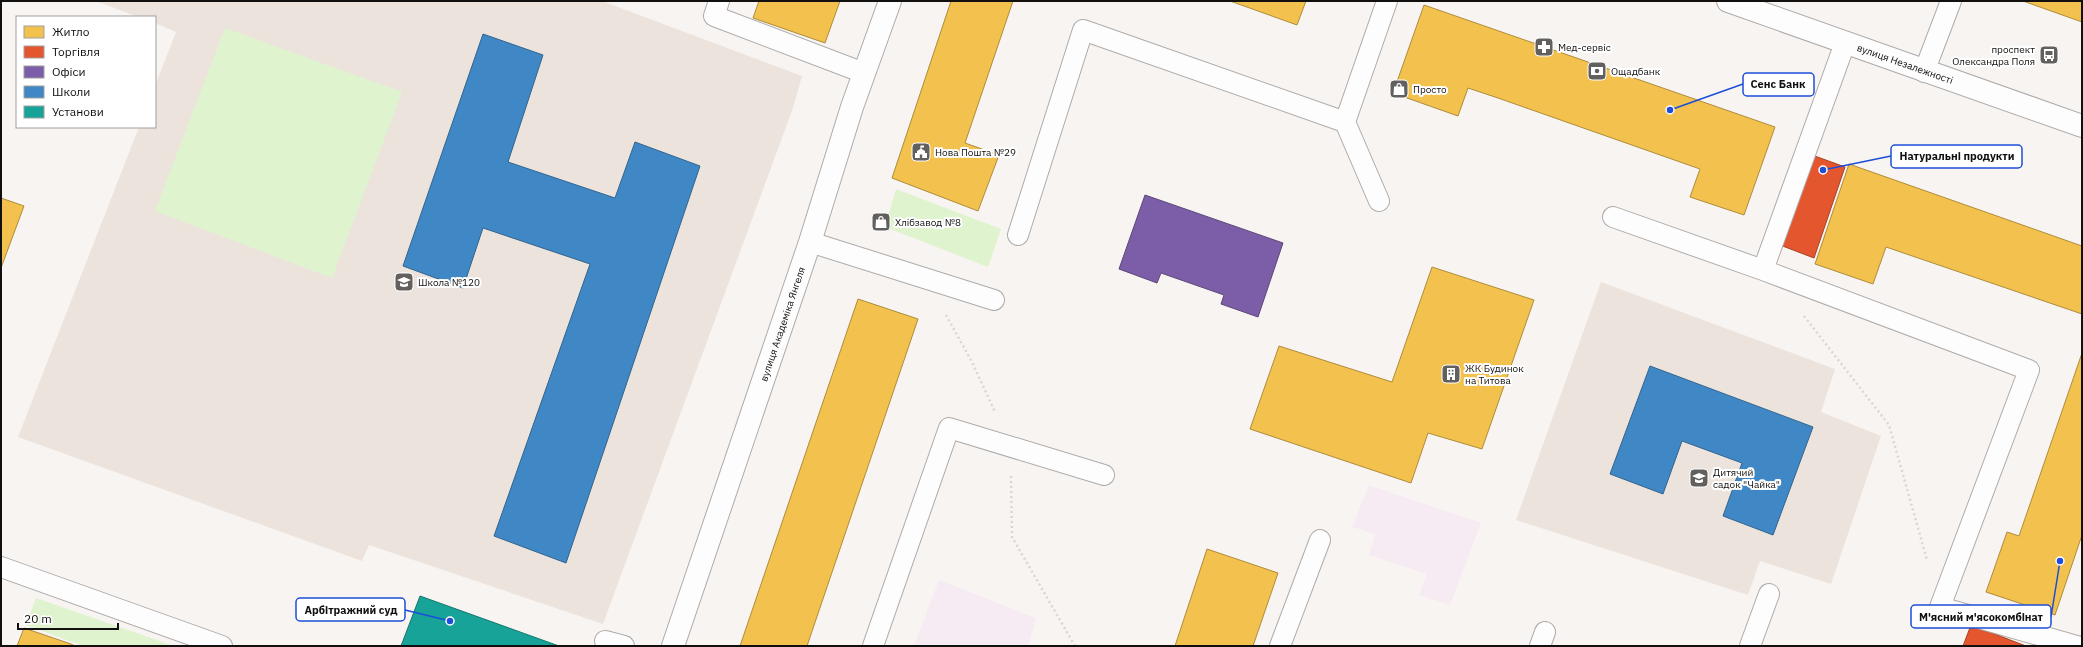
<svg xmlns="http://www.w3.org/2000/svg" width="2083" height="647" viewBox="0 0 2083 647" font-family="'IBM Plex Sans',sans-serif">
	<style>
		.industrial { fill: #f6ebf3 }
		.built { fill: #ece3dd }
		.green { fill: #dff4ce }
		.homes { fill: #f2c14e; stroke: #af8c3b }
		.shops { fill: #e4572e; stroke: #a54225 }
		.offices { fill: #7b5ea7; stroke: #5c4779 }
		.schools { fill: #3f88c5; stroke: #32648e }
		.public { fill: #17a398; stroke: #16776f }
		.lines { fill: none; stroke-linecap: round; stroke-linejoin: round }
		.lane-casing { stroke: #aeabaa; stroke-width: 22 }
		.street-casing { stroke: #aeabaa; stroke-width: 24 }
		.primary-casing { stroke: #aeabaa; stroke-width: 24 }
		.path { stroke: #d8d7d7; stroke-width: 2.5; stroke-dasharray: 2 3; stroke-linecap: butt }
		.lane { stroke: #fefdfd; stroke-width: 20 }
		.street { stroke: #fefdfd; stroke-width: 22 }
		.primary { stroke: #fefdfd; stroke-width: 22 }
		.labels { text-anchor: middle; stroke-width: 4; stroke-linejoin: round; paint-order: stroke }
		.poi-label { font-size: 10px; fill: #12100f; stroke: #fff; text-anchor: start }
		.street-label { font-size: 10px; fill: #12100f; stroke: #fff }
		.leader { fill: none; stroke: #1d4ed8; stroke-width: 1.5 }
		.callout-dot { fill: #1d4ed8; stroke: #fff; stroke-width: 1.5 }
		.callout { fill: #fff; stroke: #1d4ed8; stroke-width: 1.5 }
		.callout-label { font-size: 11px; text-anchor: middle; font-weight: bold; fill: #12100f }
	</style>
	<rect width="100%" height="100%" fill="#f7f4f1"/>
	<path class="industrial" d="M1369,485L1481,523L1450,605L1419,595L1427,574L1369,555L1375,534L1352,527Z
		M939,580L1036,618L1028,646H914Z"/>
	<path class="built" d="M96,1H602L802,76L793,108L603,624L369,545L362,561L18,437L139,127H155V86L176,32L155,23V17H138Z
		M1601,282L1835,369L1821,412L1881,436L1831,584L1760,561L1748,595L1516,520Z"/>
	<path class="green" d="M225,28L402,92L332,278L155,211Z
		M896,189L1001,229L988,267L885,227Z
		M36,598L174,646H83L26,625Z"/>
	<path class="homes" d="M759,1H840L825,43L753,18Z
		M951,1H1013L965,143L999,155L978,211L892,178Z
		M1230,1H1306L1297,25Z
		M2023,1H2082V22Z
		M1424,5L1775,127L1744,215L1690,197L1700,169L1498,98L1468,88L1458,116L1393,93Z
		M1849,164L2082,246V314L1886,247L1873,284L1815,264Z
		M1,198L24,206L1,268Z
		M1432,267L1534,300L1482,449L1428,433L1411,483L1250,429L1279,346L1392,382Z
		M858,299L918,319L807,646H740Z
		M2082,353V535L2055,615L1986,592L2007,532L2019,536Z
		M1207,549L1278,573L1253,646H1175Z
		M24,628L71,644L75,646H17Z"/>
	<path class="shops" d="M1812,155L1845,167L1814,258L1780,245Z
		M1971,625L2026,646H1963Z"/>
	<path class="offices" d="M1145,195L1283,243L1258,317L1221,304L1224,295L1161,273L1157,283L1119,269Z"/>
	<path class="schools" d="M483,34L543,55L508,162L615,198L635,142L700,166L566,563L494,536L590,264L483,228L463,288L403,266Z
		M1650,366L1813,427L1773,535L1723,516L1742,463L1682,441L1663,494L1610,474Z"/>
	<path class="public" d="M420,596L559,646H401Z"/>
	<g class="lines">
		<defs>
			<path id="lane" d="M719,1L714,16L864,73
				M1924,72L1951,1
				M1379,201L1345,122L1387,1
				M1613,217L1763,270L2029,370L1940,607L2077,646
				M1018,235L1083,30L1345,122
				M810,242L994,300
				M1763,270L1845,43
				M1,567L222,646
				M605,641L624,646
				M873,646L949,428L1104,475
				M1280,646L1320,540
				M1540,646L1545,632
				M1750,646L1769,594"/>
			<g id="street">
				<path id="s1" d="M673,646L810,242L852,107L890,1"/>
			</g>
			<g id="primary">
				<path id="s2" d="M1728,1L2082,126"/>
			</g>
		</defs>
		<use href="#lane" class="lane-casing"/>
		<use href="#street" class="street-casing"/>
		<use href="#primary" class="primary-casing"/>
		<path class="path" d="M946,315L972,362L995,412
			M1804,316L1889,425L1927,560
			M1011,476L1012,537L1075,646"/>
		<use href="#lane" class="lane"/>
		<use href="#street" class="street"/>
		<use href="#primary" class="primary"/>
	</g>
	<defs>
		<symbol id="pharmacy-square" viewBox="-11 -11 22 22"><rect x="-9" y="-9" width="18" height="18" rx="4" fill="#62605e" stroke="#fff"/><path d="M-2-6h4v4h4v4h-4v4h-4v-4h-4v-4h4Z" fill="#fff"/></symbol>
		<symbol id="bus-square" viewBox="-11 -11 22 22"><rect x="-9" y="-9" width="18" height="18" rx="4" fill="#62605e" stroke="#fff"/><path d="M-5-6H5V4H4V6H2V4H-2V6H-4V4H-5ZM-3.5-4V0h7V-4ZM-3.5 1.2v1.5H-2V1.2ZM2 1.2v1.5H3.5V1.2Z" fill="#fff"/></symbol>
		<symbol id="bank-square" viewBox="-11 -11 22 22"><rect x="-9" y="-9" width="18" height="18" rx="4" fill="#62605e" stroke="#fff"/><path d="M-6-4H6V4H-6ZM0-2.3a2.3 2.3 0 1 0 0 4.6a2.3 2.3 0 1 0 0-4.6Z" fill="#fff"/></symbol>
		<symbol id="shop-square" viewBox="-11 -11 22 22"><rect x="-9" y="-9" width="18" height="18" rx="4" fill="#62605e" stroke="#fff"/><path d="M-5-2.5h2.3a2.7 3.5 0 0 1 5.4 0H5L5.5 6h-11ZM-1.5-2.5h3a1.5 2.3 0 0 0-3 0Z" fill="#fff"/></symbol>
		<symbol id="civic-square" viewBox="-11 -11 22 22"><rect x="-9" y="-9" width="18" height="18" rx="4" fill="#62605e" stroke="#fff"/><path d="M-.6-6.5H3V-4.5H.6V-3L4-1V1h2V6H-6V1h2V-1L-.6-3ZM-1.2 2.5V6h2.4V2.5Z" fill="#fff"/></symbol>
		<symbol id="school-square" viewBox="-11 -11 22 22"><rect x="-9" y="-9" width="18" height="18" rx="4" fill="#62605e" stroke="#fff"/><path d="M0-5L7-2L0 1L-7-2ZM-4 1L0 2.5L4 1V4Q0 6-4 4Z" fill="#fff"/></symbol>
		<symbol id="building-square" viewBox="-11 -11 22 22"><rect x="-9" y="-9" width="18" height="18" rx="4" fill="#62605e" stroke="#fff"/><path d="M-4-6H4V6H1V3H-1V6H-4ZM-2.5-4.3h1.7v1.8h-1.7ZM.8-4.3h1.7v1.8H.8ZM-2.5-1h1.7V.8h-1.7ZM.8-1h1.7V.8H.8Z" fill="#fff"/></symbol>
	</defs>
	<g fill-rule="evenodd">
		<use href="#pharmacy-square" x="1533" y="36" width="22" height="22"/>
		<use href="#bus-square" x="2038" y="44" width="22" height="22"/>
		<use href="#bank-square" x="1586" y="60" width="22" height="22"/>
		<use href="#shop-square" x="1388" y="78" width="22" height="22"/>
		<use href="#civic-square" x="910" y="141" width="22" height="22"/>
		<use href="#shop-square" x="870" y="211" width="22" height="22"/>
		<use href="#school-square" x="393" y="271" width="22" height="22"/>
		<use href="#building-square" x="1440" y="363" width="22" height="22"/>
		<use href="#school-square" x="1688" y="467" width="22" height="22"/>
	</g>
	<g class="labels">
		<g class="poi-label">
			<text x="1558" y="51">Мед-сервіс</text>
			<text x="2035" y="53" text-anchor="end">проспект<tspan x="2035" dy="12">Олександра Поля</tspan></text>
			<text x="1611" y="75">Ощадбанк</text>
			<text x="1413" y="93">Просто</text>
			<text x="935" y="156">Нова Пошта №29</text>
			<text x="895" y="226">Хлібзавод №8</text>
			<text x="418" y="286">Школа №120</text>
			<text x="1465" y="372">ЖК Будинок<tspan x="1465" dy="12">на Титова</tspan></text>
			<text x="1713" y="476">Дитячий<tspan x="1713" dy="12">садок "Чайка"</tspan></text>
		</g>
		<g class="street-label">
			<text dy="4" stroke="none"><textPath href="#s2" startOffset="188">вулиця Незалежності</textPath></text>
			<text dy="4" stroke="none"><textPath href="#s1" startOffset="340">вулиця Академіка Янгеля</textPath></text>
		</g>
	</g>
	<path class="leader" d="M1670 110L1743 84M1823 170L1891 156M450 621L405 610M2060 561L2051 617"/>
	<g class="callout-dot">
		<circle cx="1670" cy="110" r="4"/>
		<circle cx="1823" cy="170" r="4"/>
		<circle cx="450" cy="621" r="4"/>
		<circle cx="2060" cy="561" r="4"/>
	</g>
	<g class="callout">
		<rect x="1743" y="73" width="71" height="23" rx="4"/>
		<rect x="1891" y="145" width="131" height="23" rx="4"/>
		<rect x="296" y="598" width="109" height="23" rx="4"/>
		<rect x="1911" y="605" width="140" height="23" rx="4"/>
	</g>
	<g class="callout-label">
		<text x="1778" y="88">Сенс Банк</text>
		<text x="1957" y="160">Натуральні продукти</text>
		<text x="351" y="614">Арбітражний суд</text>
		<text x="1981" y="621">М'ясний м'ясокомбінат</text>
	</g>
	<rect width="2083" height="647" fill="none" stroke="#12100f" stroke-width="4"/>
	<rect x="16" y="16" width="140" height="112" fill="#ffffff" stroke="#a09f9f"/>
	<rect x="24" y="26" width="20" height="12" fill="#f2c14e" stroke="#a09f9f"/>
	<text x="52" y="36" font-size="12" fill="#12100f">Житло</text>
	<rect x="24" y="46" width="20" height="12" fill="#e4572e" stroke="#a09f9f"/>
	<text x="52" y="56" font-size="12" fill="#12100f">Торгівля</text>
	<rect x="24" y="66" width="20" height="12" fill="#7b5ea7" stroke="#a09f9f"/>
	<text x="52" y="76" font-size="12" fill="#12100f">Офіси</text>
	<rect x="24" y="86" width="20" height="12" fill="#3f88c5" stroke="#a09f9f"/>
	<text x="52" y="96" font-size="12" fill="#12100f">Школи</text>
	<rect x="24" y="106" width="20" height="12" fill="#17a398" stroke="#a09f9f"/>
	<text x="52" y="116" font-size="12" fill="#12100f">Установи</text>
	<path d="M18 623v6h100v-6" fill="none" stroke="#12100f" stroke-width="2"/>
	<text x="24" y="623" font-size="12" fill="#12100f" stroke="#ffffff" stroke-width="3" paint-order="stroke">20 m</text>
</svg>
